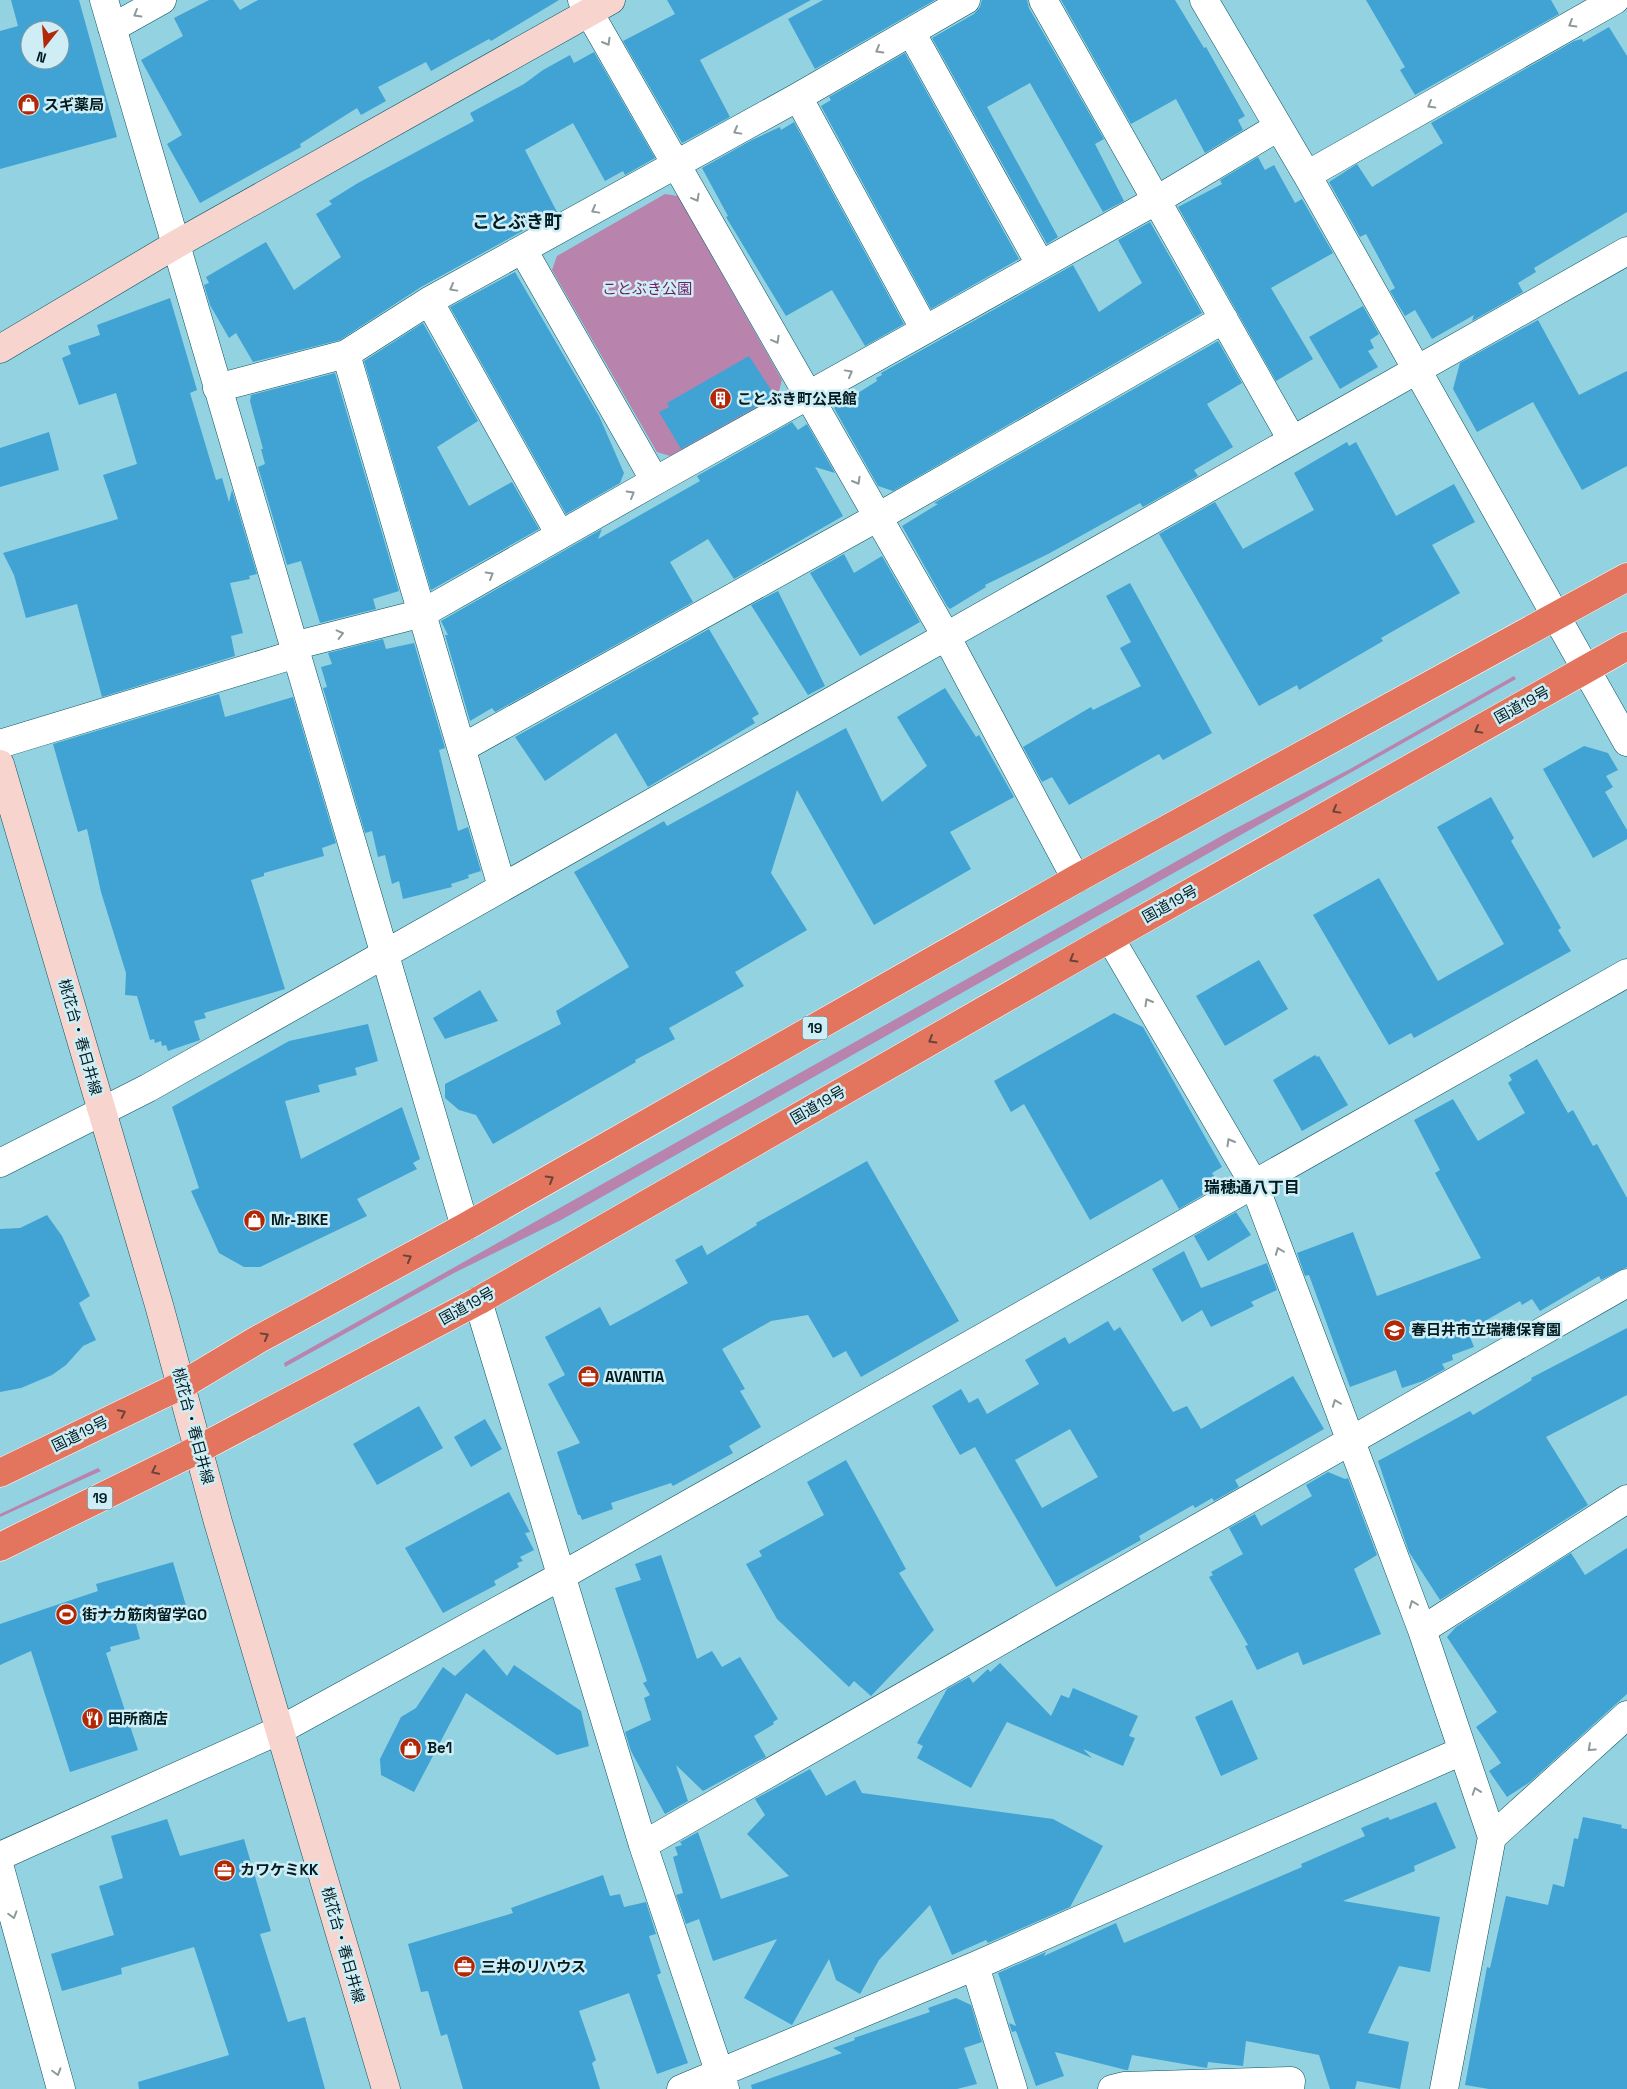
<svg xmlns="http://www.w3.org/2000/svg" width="1627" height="2089" viewBox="0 0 1627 2089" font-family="'Space Grotesk','Noto Sans JP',sans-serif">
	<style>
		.green { fill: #b884ae }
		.building { fill: #40a3d3; fill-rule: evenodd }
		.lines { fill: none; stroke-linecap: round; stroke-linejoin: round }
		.street-casing { stroke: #08505d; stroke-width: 29 }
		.secondary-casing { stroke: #08505d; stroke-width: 29 }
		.highway-casing { stroke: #fff; stroke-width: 29 }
		.street { stroke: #fff; stroke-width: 28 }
		.secondary { stroke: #f7d5ce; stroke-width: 28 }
		.highway { stroke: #e3745d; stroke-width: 28 }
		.oneway { stroke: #8d999b }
		.oneway2 { stroke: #67443c }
		.labels { text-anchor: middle; stroke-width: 5; stroke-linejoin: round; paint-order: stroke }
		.shield { fill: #ceedf4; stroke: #3f5b60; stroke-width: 1 }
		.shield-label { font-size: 14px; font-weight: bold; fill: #021c21 }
		.poi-label { font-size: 15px; font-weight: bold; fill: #021c21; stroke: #ceedf4; text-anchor: start }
		.park-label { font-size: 15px; fill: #6f1b65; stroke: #ceedf4 }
		.street-label { font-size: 15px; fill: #021c21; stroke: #ceedf4 }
		.neighbourhood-label { font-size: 16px; font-weight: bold; fill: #021c21; stroke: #ceedf4 }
		.quarter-label { font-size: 18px; font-weight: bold; fill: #021c21; stroke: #ceedf4 }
	</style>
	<rect width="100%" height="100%" fill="#93d2e0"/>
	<path class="green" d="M665,194L678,196L782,380L778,395L670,456L657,452L552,270L557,256Z
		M1514,676L1516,679L561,1220L454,1273L285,1367L284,1363L1225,834L1350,769Z
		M98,1468L101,1471L0,1517V1514Z"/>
	<path class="building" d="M11,0H79L117,137L0,169V31L18,26ZM30,30H60V60H30Z
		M209,0H233L240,10L258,0H559L491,41L489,39L431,71L426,62L378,87L386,101L361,115L357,108L300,144L301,147L200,203L167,144L182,135L141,60L183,36L174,18Z
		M667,0H811L700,60L730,117L682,143L623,41L675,14Z
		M823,0H935L815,69L788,19Z
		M982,0H1027L1029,8L1104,139L1095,144L1124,201L1103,212L1030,83L987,107L1058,237L1047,244L932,38L974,14L980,7Z
		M1061,0H1175L1204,48L1206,47L1245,116L1238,120L1243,130L1205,153L1176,99L1131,124Z
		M1366,0H1551L1559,14L1415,95L1400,70L1405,67Z
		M1609,27L1627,56V212L1534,268L1536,272L1518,283L1523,292L1472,321L1474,315L1432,339L1415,310L1405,316L1390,291L1395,288L1366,234L1360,237L1329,182L1357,164L1372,187L1443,143L1431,123L1574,41L1582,39L1583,42Z
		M594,52L655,158L625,175L623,171L605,181L573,123L525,150L557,212L421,287L340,340L253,362L236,333L229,338L210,305L204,285L209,283L206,277L266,242L294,290L341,257L316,214L332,204L329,201L358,183L474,121L470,113L524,84L543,70L570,55L574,63Z
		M905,53L1019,259L931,309L821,106L831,100L829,97Z
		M794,122L904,324L865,346L832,290L786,316L726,217L728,216L702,168L752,140L780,127L781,130Z
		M1258,157L1265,170L1274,165L1295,203L1302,199L1333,253L1271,288L1313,359L1276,381L1178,207L1222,184L1220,180Z
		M1150,222L1202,313L893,491L878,486L834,408L877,381L876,378L882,375L881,373L1073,265L1099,312L1142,283L1118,240Z
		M515,272L599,416L624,473L620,483L566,514L450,307Z
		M170,298L197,390L190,393L216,480L222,478L229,502L232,490L257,574L249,576L250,579L230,583L243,633L231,636L235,656L102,697L77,604L26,618L14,575L3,553L118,519L103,475L137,464L116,393L79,405L62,358L71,354L68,346L100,335L97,325Z
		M1363,306L1379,334L1370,340L1374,348L1368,351L1378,367L1340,389L1309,337Z
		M1538,320L1579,395L1627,371V466L1582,490L1533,402L1477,432L1453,389L1460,363Z
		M423,323L478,421L437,447L469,506L512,482L539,529L431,590L364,361Z
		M1218,341L1242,383L1207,404L1233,447L1194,470L1198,476L1143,507L1140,503L1050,553L985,585L986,587L950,609L947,606L902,526L938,504L934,503Z
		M749,356L775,396L681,449L659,412L669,407L667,403Z
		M335,373L399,591L373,599L376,609L320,623L301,561L287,565L258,467L265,464L261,449H263L250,401L251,395Z
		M792,422L798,430L807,424L835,473L815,467L843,516L734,579L708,539L670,562L693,602L495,712L492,708L470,721L445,635H448L441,621L602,529L598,539L700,481L697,476Z
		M49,432L59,470L0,487V448Z
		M1347,442L1349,446L1356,442L1396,516L1454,484L1475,522L1432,545L1460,593L1381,638L1383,641L1299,690L1297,685L1259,706L1159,534L1215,502L1243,549L1314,510L1294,473Z
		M844,554L854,573L882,556L920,622L860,656L810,573Z
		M1130,583L1212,733L1163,760L1159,754L1069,805L1052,777L1042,782L1023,747L1091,707L1093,710L1141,686L1120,648L1131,642L1106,596Z
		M778,591L825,686L808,695L751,605Z
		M709,629L759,714L752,718L755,723L648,787L616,733L545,781L515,737Z
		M383,639L386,649L414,643L445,748L439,750L458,831L468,827L481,871L468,875L469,878L451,884L452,887L403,899L399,881L392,884L385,855L378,857L372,831L365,833L323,688L327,687L321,667L332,664L328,653Z
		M945,688L976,737L979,735L1014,797L950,832L971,869L874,925L797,790L771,873L807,930L735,972L744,986L669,1028L675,1039L635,1060L636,1062L493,1144L476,1115L459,1110L445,1098V1084L561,1024L556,1011L629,967L574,872L664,821L667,826L846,728L882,802L927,766L897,717Z
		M219,694L225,717L293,697L336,843L322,848L324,856L264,873V876L251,880L285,989L204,1013L206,1018L194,1021L200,1040L168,1051L166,1045L162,1046L161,1041L155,1043L154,1039L150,1040L137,996L125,995L126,973L101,892L87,829L78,832L53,744Z
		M1584,746L1608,753L1618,770L1606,776L1613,787L1605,792L1627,830V839L1593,858L1543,769Z
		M1491,797L1514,838L1511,841L1561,928L1558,930L1571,951L1414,1038L1411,1033L1389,1045L1313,915L1379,878L1438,981L1504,944L1437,827Z
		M1259,960L1288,1009L1225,1046L1196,996Z
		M480,990L498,1021L445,1039L433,1018Z
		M1114,1013L1143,1027L1222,1167L1212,1173L1220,1185L1179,1209L1162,1179L1090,1220L1024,1104L1011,1112L994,1081Z
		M368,1024L378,1061L355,1068L357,1075L318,1085L320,1092L285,1101L301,1159L402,1107L420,1159L413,1163L417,1169L357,1199L367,1216L260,1267H244L219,1253L191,1191L199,1188L172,1107L289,1041Z
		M1315,1055L1317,1057L1319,1056L1348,1105L1302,1131L1273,1080Z
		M1537,1059L1568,1113L1573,1110L1593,1146L1597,1144L1627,1198V1267L1601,1280L1599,1276L1540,1311L1532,1299L1522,1305L1520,1301L1471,1329L1473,1336L1470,1337L1474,1347L1452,1355L1453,1360L1442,1364L1445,1369L1423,1381L1402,1388L1396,1370L1350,1387L1309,1275L1305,1276L1297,1253L1353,1232L1377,1296L1481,1258L1435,1173L1440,1170L1414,1120L1453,1099L1478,1141L1525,1113L1508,1083L1512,1080L1509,1075Z
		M867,1161L959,1321L861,1377L846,1351L833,1358L808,1315L771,1321L722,1349L745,1389L740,1391L761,1427L729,1446L733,1453L673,1486L671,1483L611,1503L613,1509L582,1520L580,1515H578L557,1452L580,1443L548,1384L565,1375L545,1337L600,1307L610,1326L638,1311L688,1283L675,1260L702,1245L707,1255L757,1225L756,1223Z
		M1236,1212L1251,1235L1208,1261L1194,1236Z
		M47,1215L62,1236L90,1296L79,1303L96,1340L83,1346L66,1365L52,1375L21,1388L0,1392V1229L20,1228Z
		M1184,1251L1201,1288L1267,1263L1277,1290L1251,1302L1254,1306L1211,1327L1202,1310L1182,1322L1152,1269Z
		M1108,1321L1114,1331L1120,1327L1173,1412L1187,1406L1201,1429L1293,1376L1324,1429L1235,1480L1239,1487L1214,1501L1212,1498L1195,1508L1193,1505L1139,1536L1141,1540L1056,1587L975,1447L960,1455L932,1406L961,1389L969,1403L978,1398L987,1414L1039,1384L1025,1360L1065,1337L1069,1344ZM1070,1429L1098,1477L1042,1508L1015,1460Z
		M1627,1328V1395L1546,1437L1588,1505L1440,1600L1409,1552L1378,1461L1470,1411L1473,1415L1522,1386L1532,1380L1531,1378Z
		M419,1406L443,1448L377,1485L353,1444Z
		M485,1419L502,1449L471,1467L454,1437Z
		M846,1460L906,1569L899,1573L934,1630L871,1696L854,1681L849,1687L777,1619L746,1564L762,1556L759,1551L824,1515L807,1482Z
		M1328,1472L1345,1479L1348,1478L1377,1555L1354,1569L1381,1634L1303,1665L1298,1652L1257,1670L1245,1646L1248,1645L1209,1577L1213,1575L1211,1572L1243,1554L1229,1528L1255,1514L1261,1526L1312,1496L1306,1485Z
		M509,1492L530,1532L525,1533L534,1550L520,1557L523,1561L517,1563L519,1567L494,1581L496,1585L443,1613L405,1548Z
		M1627,1548V1694L1530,1782L1507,1797L1489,1771L1501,1763L1476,1727L1497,1712L1447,1637L1456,1627L1571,1553L1585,1575Z
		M661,1555L697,1659L712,1651L722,1667L740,1657L778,1719L773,1722L774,1724L754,1736L766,1757L703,1791L676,1765L688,1801L665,1814L631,1751L625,1732L651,1720L644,1698L650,1695L643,1683L647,1681L615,1588L641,1580L635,1564Z
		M173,1562L187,1609L136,1624L140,1639L110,1647L111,1651L106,1653L138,1750L70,1772L31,1651L0,1665V1624L98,1591L96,1584Z
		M484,1649L507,1676L514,1665L581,1711L589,1746L557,1755L466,1693L414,1792L381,1775L380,1759L401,1717L416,1708L443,1667L455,1676Z
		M1000,1663L1051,1716L1061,1695L1069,1698L1073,1688L1138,1716L1129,1736L1135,1738L1123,1766L1083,1749L1092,1758L1007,1722L971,1788L917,1758L923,1746L917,1743L947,1689L969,1677L973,1683L988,1669L990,1672Z
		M1232,1700L1258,1759L1221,1776L1195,1717Z
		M810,1769L826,1796L855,1780L862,1793L1053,1819L1103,1846L1070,1907L988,1943L986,1940L952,1955L930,1905L879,1960L860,1994L836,1980L829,1959L792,2025L744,1998L777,1939L713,1961L699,1919L686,1924L676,1895L683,1893L673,1857L678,1855L675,1847L682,1845L680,1842L698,1832L721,1899L789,1876L747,1834L765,1815L755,1799Z
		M1436,1802L1456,1848L1414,1866L1415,1871L1343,1901L1440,1917L1430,1972L1399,1966L1368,2033L1409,2042L1400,2089L1357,2081L1355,2089H1330L1319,2055L1246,2041L1243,2066L1208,2062L1207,2068L1132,2055L1128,2070H1126L1055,2052L1064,2076L1036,2086L1016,2031L1012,2032L1009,2023L1016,2026L998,1973L1046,1952L1044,1956L1116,1923L1124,1943L1302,1867L1301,1864L1365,1836L1361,1828L1388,1817L1390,1820Z
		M1583,1817L1622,1825L1621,1828L1627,1829V2089H1489L1465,2085L1487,1967L1490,1968L1506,1896L1548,1905L1553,1884L1564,1887L1574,1838L1578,1839Z
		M167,1819L180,1856L244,1839L271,1931L260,1934L288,2022L305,2017L325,2089H139L138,2082L229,2055L194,1947L121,1968L122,1974L62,1991L51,1954L114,1935L99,1886L123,1878L111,1836Z
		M603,1875L610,1896L620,1894L624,1907L646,1902L656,1934L649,1936L661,1973L657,1975L688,2063L657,2074L629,1993L579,2011L596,2060L592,2063L600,2089H463L447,2034L441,2036L428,1991L421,1992L408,1944L513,1913L511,1908Z
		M956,1998L971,2005L982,2042L964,2048L977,2084L957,2089H752L751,2085L842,2053L833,2048L855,2040L854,2038L930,2012L928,2008Z"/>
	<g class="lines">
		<defs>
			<path id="street" d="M104,0L465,1227
				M582,0L946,636L1076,879
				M1043,0L1292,440
				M1204,0L1307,175L1627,742
				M112,28L162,0
				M911,32L1040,264
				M798,97L925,330
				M1307,175L1615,0
				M523,250L655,481
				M429,301L560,535
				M346,354L502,887
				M217,388L346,354L429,301L798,97L966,0
				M293,646L423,613L655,481L1157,200L1278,127
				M0,744L296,654
				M462,748L878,517L1224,319
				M1110,938L1254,1184L1422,1630L1492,1837L1444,2089
				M0,1163L148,1088L1627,251
				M478,1301L643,1845L725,2089
				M1422,1630L1627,1499
				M1492,1837L1627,1715
				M643,1845L1627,1283
				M0,1856L280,1730L563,1575L1627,973
				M0,1868L61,2089
				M975,1966L1013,2089
				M681,2089L975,1966L1462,1751
				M1112,2089L1124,2086L1291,2081L1290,2089"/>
			<path id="secondary" d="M0,349L175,245L611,0
				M0,764L159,1305L218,1522L386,2089"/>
			<path id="highway" d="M0,1473L182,1385L257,1340L465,1227L1076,879L1627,577
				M0,1547L199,1449L478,1301L1110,938L1627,646"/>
		</defs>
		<use href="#street" class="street-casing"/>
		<use href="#secondary" class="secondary-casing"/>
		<use href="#highway" class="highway-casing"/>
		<use href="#street" class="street"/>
		<use href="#secondary" class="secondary"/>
		<use href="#highway" class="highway"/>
	</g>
	<defs><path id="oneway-chevron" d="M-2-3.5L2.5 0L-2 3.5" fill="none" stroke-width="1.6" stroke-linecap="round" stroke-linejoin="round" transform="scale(1.25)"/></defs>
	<g class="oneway">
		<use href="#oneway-chevron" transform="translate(137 14) rotate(150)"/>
		<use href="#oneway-chevron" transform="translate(1572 24) rotate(150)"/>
		<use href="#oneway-chevron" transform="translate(607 42) rotate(60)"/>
		<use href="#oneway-chevron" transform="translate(879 50) rotate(150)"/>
		<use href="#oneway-chevron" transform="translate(1431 105) rotate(150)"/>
		<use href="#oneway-chevron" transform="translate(737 131) rotate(151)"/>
		<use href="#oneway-chevron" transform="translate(696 198) rotate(61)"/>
		<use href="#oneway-chevron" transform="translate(595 210) rotate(151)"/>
		<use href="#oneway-chevron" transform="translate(453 288) rotate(151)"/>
		<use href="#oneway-chevron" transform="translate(776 340) rotate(61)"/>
		<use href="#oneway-chevron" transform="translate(849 373) rotate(-29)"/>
		<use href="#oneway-chevron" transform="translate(857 481) rotate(60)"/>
		<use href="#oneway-chevron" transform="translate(631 494) rotate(-30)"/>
		<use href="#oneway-chevron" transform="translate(490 575) rotate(-30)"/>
		<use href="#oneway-chevron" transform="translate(340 634) rotate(-14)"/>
		<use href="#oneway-chevron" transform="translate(1148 1002) rotate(-120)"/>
		<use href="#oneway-chevron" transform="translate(1230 1142) rotate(-120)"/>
		<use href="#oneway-chevron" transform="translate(1279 1251) rotate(-111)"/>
		<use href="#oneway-chevron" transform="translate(1336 1403) rotate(-111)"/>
		<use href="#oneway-chevron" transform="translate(1413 1604) rotate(-111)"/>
		<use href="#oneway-chevron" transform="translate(1591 1748) rotate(138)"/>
		<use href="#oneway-chevron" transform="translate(1476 1791) rotate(-109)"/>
		<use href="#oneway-chevron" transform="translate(13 1915) rotate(74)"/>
		<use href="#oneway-chevron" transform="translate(57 2072) rotate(74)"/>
	</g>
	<g class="oneway2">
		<use href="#oneway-chevron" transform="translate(1478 730) rotate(151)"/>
		<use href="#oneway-chevron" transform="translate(1336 810) rotate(151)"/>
		<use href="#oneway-chevron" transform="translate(1073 959) rotate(150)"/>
		<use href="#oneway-chevron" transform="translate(932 1040) rotate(150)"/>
		<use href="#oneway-chevron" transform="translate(550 1179) rotate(-30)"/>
		<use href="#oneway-chevron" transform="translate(408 1258) rotate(-29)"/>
		<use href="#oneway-chevron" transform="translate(265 1336) rotate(-29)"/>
		<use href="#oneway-chevron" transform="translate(122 1413) rotate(-26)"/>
		<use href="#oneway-chevron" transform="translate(155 1471) rotate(154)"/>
	</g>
	<defs>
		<symbol id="shop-disc" viewBox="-11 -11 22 22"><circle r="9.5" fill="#b32606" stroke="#ceedf4"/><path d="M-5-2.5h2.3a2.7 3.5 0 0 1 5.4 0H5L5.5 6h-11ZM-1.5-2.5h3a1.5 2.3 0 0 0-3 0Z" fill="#fff"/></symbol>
		<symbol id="building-disc" viewBox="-11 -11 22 22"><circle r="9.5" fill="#b32606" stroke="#ceedf4"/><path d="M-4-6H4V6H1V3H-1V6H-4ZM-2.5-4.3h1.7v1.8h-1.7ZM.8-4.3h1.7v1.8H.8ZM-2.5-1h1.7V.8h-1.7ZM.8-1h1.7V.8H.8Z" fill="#fff"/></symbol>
		<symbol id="school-disc" viewBox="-11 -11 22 22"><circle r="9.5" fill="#b32606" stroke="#ceedf4"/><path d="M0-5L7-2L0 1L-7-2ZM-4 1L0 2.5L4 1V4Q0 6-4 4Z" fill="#fff"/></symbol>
		<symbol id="office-disc" viewBox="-11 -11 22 22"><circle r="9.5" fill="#b32606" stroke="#ceedf4"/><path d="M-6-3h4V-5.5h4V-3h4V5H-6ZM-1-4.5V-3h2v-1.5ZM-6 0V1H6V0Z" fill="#fff"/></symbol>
		<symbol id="stadium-disc" viewBox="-11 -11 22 22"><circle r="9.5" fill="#b32606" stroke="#ceedf4"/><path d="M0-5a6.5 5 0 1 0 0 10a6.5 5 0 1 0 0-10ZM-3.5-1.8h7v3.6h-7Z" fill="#fff"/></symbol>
		<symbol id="restaurant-disc" viewBox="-11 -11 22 22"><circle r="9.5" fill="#b32606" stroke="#ceedf4"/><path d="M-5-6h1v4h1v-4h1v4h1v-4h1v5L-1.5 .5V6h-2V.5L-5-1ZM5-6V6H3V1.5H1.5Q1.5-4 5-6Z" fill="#fff"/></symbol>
	</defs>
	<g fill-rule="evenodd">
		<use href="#shop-disc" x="16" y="92" width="25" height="25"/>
		<use href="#building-disc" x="708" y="386" width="25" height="25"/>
		<use href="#shop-disc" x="242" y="1208" width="25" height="25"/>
		<use href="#school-disc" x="1382" y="1318" width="25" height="25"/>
		<use href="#office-disc" x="576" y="1364" width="25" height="25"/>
		<use href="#stadium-disc" x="54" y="1602" width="25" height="25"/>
		<use href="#restaurant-disc" x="80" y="1706" width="25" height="25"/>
		<use href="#shop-disc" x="398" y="1736" width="25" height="25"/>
		<use href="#office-disc" x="212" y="1858" width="25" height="25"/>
		<use href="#office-disc" x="452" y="1954" width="25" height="25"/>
	</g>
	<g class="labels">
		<g class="shield">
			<rect x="802.5" y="1016.5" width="25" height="23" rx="4"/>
			<rect x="87.5" y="1486.5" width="25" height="23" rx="4"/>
		</g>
		<g class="shield-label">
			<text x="815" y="1033">19</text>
			<text x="100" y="1503">19</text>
		</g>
		<g class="poi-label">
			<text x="44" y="110">スギ薬局</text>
			<text x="737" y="404">ことぶき町公民館</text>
			<text x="271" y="1225">Mr-BIKE</text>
			<text x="1411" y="1335">春日井市立瑞穂保育園</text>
			<text x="605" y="1382">AVANTIA</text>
			<text x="82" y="1620">街ナカ筋肉留学GO</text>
			<text x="108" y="1724">田所商店</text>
			<text x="427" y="1753">Be1</text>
			<text x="240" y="1875">カワケミKK</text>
			<text x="481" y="1972">三井のリハウス</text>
		</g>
		<g class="park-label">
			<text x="647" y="294">ことぶき公園</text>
		</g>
		<g class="street-label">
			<text transform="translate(1522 705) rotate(-29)" y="5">国道19号</text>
			<text transform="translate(1170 904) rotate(-29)" y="5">国道19号</text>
			<text transform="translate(80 1037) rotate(74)" y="5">桃花台・春日井線</text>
			<text transform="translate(818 1105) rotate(-30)" y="5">国道19号</text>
			<text transform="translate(467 1306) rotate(-29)" y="5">国道19号</text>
			<text transform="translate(193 1426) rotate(75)" y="5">桃花台・春日井線</text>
			<text transform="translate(80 1434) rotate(-26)" y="5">国道19号</text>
			<text transform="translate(343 1945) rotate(74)" y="5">桃花台・春日井線</text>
		</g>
		<g class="neighbourhood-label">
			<text x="1252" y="1193">瑞穂通八丁目</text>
		</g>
		<g class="quarter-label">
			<text x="517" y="228">ことぶき町</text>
		</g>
	</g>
	<g transform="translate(45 45) rotate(197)"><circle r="24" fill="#ceedf4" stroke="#7c99a0"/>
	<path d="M0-4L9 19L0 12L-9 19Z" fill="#b32606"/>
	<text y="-8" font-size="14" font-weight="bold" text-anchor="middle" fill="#021c21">N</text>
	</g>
</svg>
